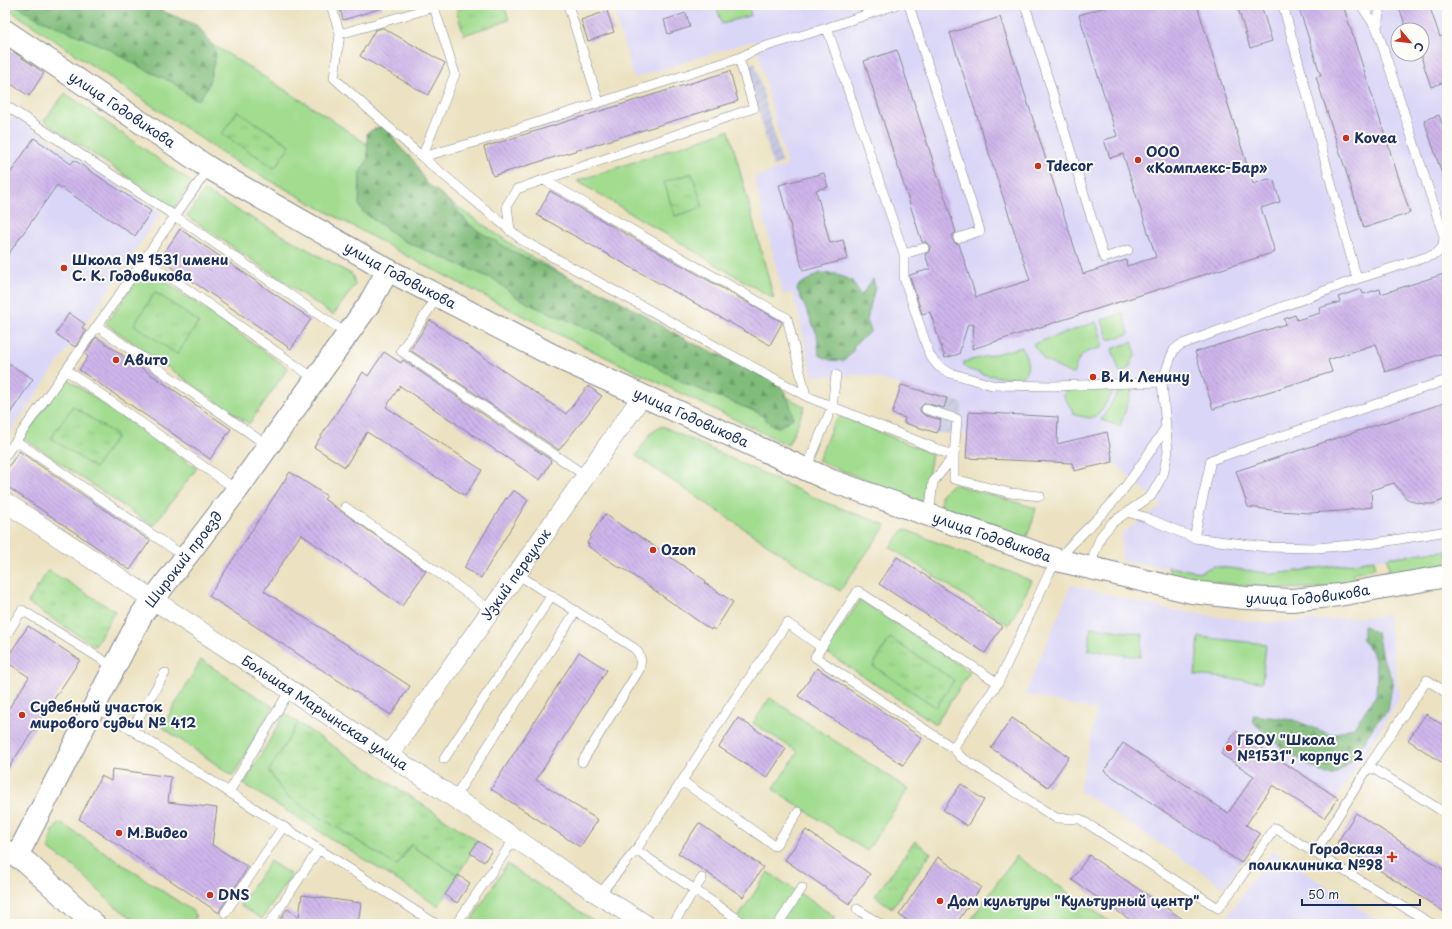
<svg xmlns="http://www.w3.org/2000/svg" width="1452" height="929" viewBox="0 0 1452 929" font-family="'Playpen Sans',sans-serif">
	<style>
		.built { fill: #dad6f7; fill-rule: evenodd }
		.industrial { fill: url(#industrial-furrows) }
		.green { fill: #a1dc8f; stroke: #5e8676 }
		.forest { fill: url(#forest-firs); stroke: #4e766c }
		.park { fill: url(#park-tufts); stroke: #5e8676 }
		.building { fill: url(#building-back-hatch) }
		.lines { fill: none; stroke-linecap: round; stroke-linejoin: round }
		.service-casing { stroke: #848890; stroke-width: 10 }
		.minor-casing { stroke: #848890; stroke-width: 20 }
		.tertiary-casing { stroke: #848890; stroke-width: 24 }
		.service { stroke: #fff; stroke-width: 9 }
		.minor { stroke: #fff; stroke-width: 19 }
		.tertiary { stroke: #fff; stroke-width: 22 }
		.poi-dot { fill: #c8321e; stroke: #fdfcf7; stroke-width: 1.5 }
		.labels { text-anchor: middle; stroke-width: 4; stroke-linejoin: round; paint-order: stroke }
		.street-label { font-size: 14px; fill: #1b2f5e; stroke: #fdfcf7 }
		.poi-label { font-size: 14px; font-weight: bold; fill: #1b2f5e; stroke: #fdfcf7; text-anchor: start }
	</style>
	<defs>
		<pattern id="industrial-furrows" width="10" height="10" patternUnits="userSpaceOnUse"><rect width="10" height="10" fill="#c0c2dd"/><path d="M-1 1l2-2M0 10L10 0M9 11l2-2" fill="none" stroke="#a4a7c0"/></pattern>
		<pattern id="forest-firs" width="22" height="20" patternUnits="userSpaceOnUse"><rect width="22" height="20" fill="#80bc7a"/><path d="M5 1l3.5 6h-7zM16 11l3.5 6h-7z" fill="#689967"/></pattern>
		<pattern id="park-tufts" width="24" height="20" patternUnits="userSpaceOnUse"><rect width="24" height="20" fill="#a1dc8f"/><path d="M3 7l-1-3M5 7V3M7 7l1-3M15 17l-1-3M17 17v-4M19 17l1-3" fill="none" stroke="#8abd7e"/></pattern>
		<pattern id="building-back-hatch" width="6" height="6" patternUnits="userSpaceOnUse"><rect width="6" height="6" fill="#cfb6eb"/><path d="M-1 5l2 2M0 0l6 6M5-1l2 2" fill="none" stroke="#a794c2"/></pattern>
	</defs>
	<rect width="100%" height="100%" fill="#fdfcf7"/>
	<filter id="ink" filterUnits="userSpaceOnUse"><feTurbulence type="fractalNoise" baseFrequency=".025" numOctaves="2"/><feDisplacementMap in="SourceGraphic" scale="8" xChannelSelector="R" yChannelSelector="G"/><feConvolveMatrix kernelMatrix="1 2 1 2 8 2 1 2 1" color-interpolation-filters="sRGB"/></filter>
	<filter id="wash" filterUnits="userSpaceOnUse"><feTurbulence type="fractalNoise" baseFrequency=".012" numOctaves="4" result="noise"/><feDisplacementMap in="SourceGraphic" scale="16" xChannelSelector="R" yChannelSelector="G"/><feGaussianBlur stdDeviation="0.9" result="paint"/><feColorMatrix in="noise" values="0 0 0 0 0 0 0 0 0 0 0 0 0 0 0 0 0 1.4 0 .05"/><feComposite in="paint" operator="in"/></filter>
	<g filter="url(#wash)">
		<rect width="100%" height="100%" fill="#ece2c1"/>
		<path class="built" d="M612,5H1447V551L1429,552L1275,574L1213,566L1201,572L1121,561L1122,533L1162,506L1113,462L1074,471L1071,457L1056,455V462L966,458L967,435L960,434L962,403L866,375L813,376L793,293L783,295L754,177L787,166L755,40L634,78ZM1398,30H1422V54H1398Z
			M13,116L161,213L5,440V128Z
			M1071,585L1166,609L1262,623L1388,616L1400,698L1324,818L1273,785L1246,825L1260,834L1224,887L1079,790L1097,711L1025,694Z
			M1272,850L1380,922L1379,924H1222Z"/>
		<path class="industrial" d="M755,62L782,163L773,166L746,65Z
			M914,389L962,403L960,434L937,433L904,423Z"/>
		<path class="green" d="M5,5H144L225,52L326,116L524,253L805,407L788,445L564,337L407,256L233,160L5,7Z
			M716,5H748L751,15L722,24Z
			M65,93L191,182L174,208L44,121Z
			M729,130L774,299L577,181Z
			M204,191L353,275L355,285L333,315L187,216Z
			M145,267L288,368L249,424L106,324Z
			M1123,313L1129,334L1109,340L1102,320Z
			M1096,322L1103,343L1101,348C1082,351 1078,357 1073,375L1044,360L1033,344Z
			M1132,342L1136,354L1128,369L1120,373L1112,349Z
			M1022,347C1026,358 1031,365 1024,376L1006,378L986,375L967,369L964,366V362Z
			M66,378L197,468L153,526L23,438Z
			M1111,388L1114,391L1098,415L1089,418L1075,415L1063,395L1068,389Z
			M1121,388H1133L1120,426L1101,420Z
			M841,416L932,454L923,503L818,461L833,424Z
			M662,426L824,502L886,525L840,591L810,573L636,456L650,434Z
			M953,484L1036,508L1032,524L1026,538L941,510V494Z
			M904,529L1032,581L1009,625L890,547Z
			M1447,551V565L1390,575L1387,558L1429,552Z
			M1374,560L1376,568L1353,573L1354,582L1320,588L1278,589L1172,578L1168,567L1201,572L1213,566L1275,574Z
			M860,600L970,672L936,724L826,652Z
			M1091,627L1143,634L1140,657L1088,650Z
			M1199,637L1266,644L1262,682L1195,675Z
			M201,660L273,707L233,776L162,727Z
			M770,698L908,789L867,851L773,789L798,752L753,723Z
			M285,714L298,723L270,771L397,866L410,845L458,875L438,906L244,784Z
			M60,823L64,825L194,912L196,917L192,924H140L111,903L77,869L50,850C48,841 53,828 60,823Z
			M1016,856L1113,924H968Z
			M270,861L291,875L262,919L240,905Z
			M507,864L599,924H469Z
			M768,872L835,917L831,924H734Z"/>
		<path class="forest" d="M16,5H148L198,26L213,46L216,54L208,86L199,100L191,97L172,82L140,67L109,49L35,17Z
			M381,126L389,130L397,144L414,161L426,183L445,197L468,223L480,232L519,255L613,297L688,341L770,377C785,386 790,402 793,418L779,427L771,425L759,413L684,383L595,331L533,306L515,296L495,280L404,241L363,212L359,205L360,172L368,159L367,133Z
			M820,273L836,274L852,281L861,296L873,279L875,287L867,320L871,331L854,345L853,351L844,361L830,360L819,355L817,334L797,289L799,285Z
			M1363,625L1377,633L1382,657L1393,679L1388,711L1375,724L1354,758L1334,775H1326L1283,749L1254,723L1253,715L1294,720L1332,735L1354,727L1376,695L1377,671L1373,654L1363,641Z"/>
		<path class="park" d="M472,5H504L509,20L464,35L456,10Z
			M237,111L290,145L275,168L222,134Z
			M692,173L703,207L675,216L664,182Z
			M155,292L199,322L177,354L134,325Z
			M73,406L117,436L95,468L51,438Z
			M48,570L115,611L95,646L28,603Z
			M890,638L954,680L936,707L873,666Z
			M298,723L478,841L458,875L410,845L397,866L284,794L269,771Z
			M915,841L931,853L892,908L875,896Z"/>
		<g id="blocks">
			<path class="building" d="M339,5H382V8L343,20Z
				M1112,5H1197L1253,184L1268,179L1274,181L1280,202L1261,208L1275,252L972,349L974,325L968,324L959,354L945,358L930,312L922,314L910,277V275L930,269L925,254L929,252L930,247L926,242H922L864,61L897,50L956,232L952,236V239L954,243L959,244L976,297L1030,280L950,33L1000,17L1083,274L1126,260L1127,266L1156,257L1123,154L1110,158L1104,140L1117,136L1079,15Z
				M1237,5H1261L1272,41L1250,48Z
				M1298,5H1343L1410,213L1364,228L1316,77L1321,76Z
				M1398,5H1429L1440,37L1444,35L1447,44V81L1431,87L1422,60V30H1407Z
				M607,11L614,32L588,41L581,20Z
				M686,13L690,27L668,34L664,20Z
				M383,28L445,63L428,95L360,56L375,30Z
				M5,46L44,73L29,96L5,80Z
				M730,71L738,101L493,176L484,147Z
				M1439,115L1443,126L1447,125V183H1445L1424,120Z
				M34,138L71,164L74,160L151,211L135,236L57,185L5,259V181Z
				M824,173L828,187L816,190L830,243L843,240L848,259L803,271L779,185Z
				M550,191L782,322V323L770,345L537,215Z
				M180,229L311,319L291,349L160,259Z
				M1447,273V352L1385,372L1376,344L1328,360L1332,372L1213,409L1195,352L1286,324L1284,319L1295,315L1297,320L1320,313L1319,308L1340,302L1338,297L1361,289L1363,294L1380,289L1381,294Z
				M69,313L85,324L82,328L86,331L75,347L56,334Z
				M430,320L566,414L588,386L602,396L559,450L410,350Z
				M96,337L231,429L210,459L79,370L88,357L85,354Z
				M384,352L401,363L403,360L551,460L550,462H551L540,480L400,386L386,407L482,470L465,496L367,432L345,467L314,447L363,372L368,376Z
				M5,361L33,379L5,421Z
				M901,385L947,398L944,408L925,403L920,408V411L924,415L941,420L937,433L904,423L905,418L892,414Z
				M1447,402V497L1443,500L1433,504H1424L1414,502L1406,498L1394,483L1371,490L1372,507L1341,511L1310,513L1279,511L1248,507L1236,471Z
				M969,412L1058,417L1057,444L1107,432L1113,462L1074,471L1072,463L966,458Z
				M19,451L150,541L130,570L5,485V472Z
				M290,472L327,496L324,499L426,571L402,606L301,534L264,591L410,686L391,715L209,596Z
				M513,490L528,500L481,578L464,568L506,498L507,499Z
				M605,514L632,533L633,532L706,581L705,583L733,602L715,630L712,628L711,630L621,567L620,568L588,546L589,544L587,543L591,537L590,536Z
				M897,557L1002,626L985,653L879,584Z
				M28,626L80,660L5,773V714L29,677L5,661Z
				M579,652L607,670L536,780L598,820L580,847L491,789Z
				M817,668L922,738L903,765L798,696Z
				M1426,714L1447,728V766L1408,740Z
				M738,718L786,749L767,778L719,747Z
				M1012,718L1069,757L1048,787L991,748Z
				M1236,731L1338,798L1324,818L1273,785L1246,825L1260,834L1241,863L1104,771L1123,743L1228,813L1254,776L1221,754Z
				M112,769L171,777L168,802L217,808L212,845L248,867L220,910L219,913L79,819L101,776L111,781Z
				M961,784L984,800L967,826L943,810Z
				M1356,813L1447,872V904L1443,911L1337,843Z
				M699,823L763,867L743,897L678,853Z
				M806,830L870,874L849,904L785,860Z
				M478,841L492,850L484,862L470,853Z
				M1089,855L1106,867L1190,924H1136L1072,880Z
				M938,857L981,887L956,924H913L899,915Z
				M458,875L470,883L457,903L445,895Z
				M302,895L361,903L358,924H277L287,909L299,917Z"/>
		</g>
	</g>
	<g filter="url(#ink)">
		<use href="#blocks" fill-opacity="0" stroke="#848890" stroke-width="1"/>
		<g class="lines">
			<defs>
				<path id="service" d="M331,5L340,34L334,78L422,157L522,240L806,396L954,456V479L1010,493L1040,496
					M568,5L599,102
					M861,5L874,12
					M895,5L827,28L904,254V278L930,356L938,366L950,373L992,385L1054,386L1162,382
					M909,5L980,231L958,238
					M1025,5L1104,258L1128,250
					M1283,5L1357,279
					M1361,5L1377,29
					M340,34L434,7L455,74L422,157L476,142L739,58L757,49L827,28
					M5,105L175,216L347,334
					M544,180L787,318L806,396
					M510,231L507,205L517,189L754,108L739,58
					M904,254L924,248
					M144,259L315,379
					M438,296L401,351L586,476
					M97,326L268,446
					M66,370L237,490
					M926,409L957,419L954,456L933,482L929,515
					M1166,427C1149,453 1133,479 1113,502C1092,526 1066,546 1049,573L998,683L953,748L961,757L1056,818L1080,819L1218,908L1230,893L1275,828L1315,853
					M16,441L185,557
					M5,456L209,168
					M806,469L832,407L836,375
					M345,507L491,610
					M1127,512L1145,517L1194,538L1267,547L1316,548L1376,543L1447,531
					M1194,538L1211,460L1447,380
					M1092,568L1094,554L1101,536L1113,522L1151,496L1163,475L1168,452L1162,382L1171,357L1174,350L1180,345L1357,279L1436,254L1443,247L1444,237L1377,29L1380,5
					M517,574L634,648C641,655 642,660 639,670L582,762
					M5,637L22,610L114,667
					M1447,693L1427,680L1369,766L1447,814
					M94,706L436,924
					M131,730L165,673
					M953,748L815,657L858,591L998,683
					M444,759L552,595
					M1369,766L1315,853L1432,924
					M229,792L290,690
					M454,798L576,611
					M798,812L775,846L682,781L728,709L787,623L821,647
					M636,850L745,924
					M599,895L636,850L682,781
					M857,909L880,924
					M225,913L283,827
					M269,924L319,849
					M456,924L515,838
					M673,924L702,878
					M778,924L802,888"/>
				<g id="minor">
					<path id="s1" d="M5,502L515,838L599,895L645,924"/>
					<path id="s2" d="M389,755L643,395"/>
				</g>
				<g id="tertiary">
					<path id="s3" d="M5,31L209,168L388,270L552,355L832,481L1057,560L1192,592L1245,598L1292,600L1339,595L1447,576"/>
					<path d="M5,851L17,856L27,863L94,924"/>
					<path id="s4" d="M17,856L142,614L237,490L369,304L388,270"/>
				</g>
			</defs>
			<use href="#service" class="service-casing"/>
			<use href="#minor" class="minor-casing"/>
			<use href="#tertiary" class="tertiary-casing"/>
			<use href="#service" class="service"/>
			<use href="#minor" class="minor"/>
			<use href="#tertiary" class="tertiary"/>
		</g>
	</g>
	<g class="poi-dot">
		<circle cx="1346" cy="138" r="4"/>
		<circle cx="1138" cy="160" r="4"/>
		<circle cx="1038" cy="166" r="4"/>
		<circle cx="64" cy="268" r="4"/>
		<circle cx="116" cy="360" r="4"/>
		<circle cx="1093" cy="377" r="4"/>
		<circle cx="653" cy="550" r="4"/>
		<circle cx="22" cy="715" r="4"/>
		<circle cx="1229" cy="748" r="4"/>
		<circle cx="119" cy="833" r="4"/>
		<path d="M1390 851h4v4h4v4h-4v4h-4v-4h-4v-4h4z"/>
		<circle cx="210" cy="895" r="4"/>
		<circle cx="940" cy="901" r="4"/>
	</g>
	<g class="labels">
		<g class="street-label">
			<text dy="5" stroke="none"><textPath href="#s3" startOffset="141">улица Годовикова</textPath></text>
			<text dy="5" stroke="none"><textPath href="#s3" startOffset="465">улица Годовикова</textPath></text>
			<text dy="5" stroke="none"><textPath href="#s3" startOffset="789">улица Годовикова</textPath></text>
			<text dy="5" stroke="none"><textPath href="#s3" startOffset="1113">улица Годовикова</textPath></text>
			<text dy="5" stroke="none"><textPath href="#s4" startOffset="341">Широкий проезд</textPath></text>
			<text dy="5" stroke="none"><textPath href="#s2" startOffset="221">Узкий переулок</textPath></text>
			<text dy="5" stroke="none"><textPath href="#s3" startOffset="1437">улица Годовикова</textPath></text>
			<text dy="5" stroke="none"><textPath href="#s1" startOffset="383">Большая Марьинская улица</textPath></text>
		</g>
		<g class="poi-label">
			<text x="1354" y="143">Kovea</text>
			<text x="1146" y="157">ООО<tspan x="1146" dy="16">«Комплекс-Бар»</tspan></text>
			<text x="1046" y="171">Tdecor</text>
			<text x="72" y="265">Школа № 1531 имени<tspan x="72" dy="16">С. К. Годовикова</tspan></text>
			<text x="124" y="365">Авито</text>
			<text x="1101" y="382">В. И. Ленину</text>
			<text x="661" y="555">Ozon</text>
			<text x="30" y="712">Судебный участок<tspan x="30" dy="16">мирового судьи № 412</tspan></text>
			<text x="1237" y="745">ГБОУ "Школа<tspan x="1237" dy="16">№1531", корпус 2</tspan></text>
			<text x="127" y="838">М.Видео</text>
			<text x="1383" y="854" text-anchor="end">Городская<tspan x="1383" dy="16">поликлиника №98</tspan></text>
			<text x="218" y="900">DNS</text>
			<text x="948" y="906">Дом культуры "Культурный центр"</text>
		</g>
	</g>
	<rect width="1452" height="929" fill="none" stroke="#fdfcf7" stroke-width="20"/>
	<g transform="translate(1410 42) rotate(118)"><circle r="19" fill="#fdfcf7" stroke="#a3aaba"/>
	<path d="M0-3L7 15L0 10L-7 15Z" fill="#c8321e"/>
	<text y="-6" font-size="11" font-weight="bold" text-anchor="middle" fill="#1b2f5e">С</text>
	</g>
	<path d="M1302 899v6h118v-6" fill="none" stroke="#1b2f5e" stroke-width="2"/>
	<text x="1308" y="899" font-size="12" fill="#1b2f5e" stroke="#fdfcf7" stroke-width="3" paint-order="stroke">50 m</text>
</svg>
